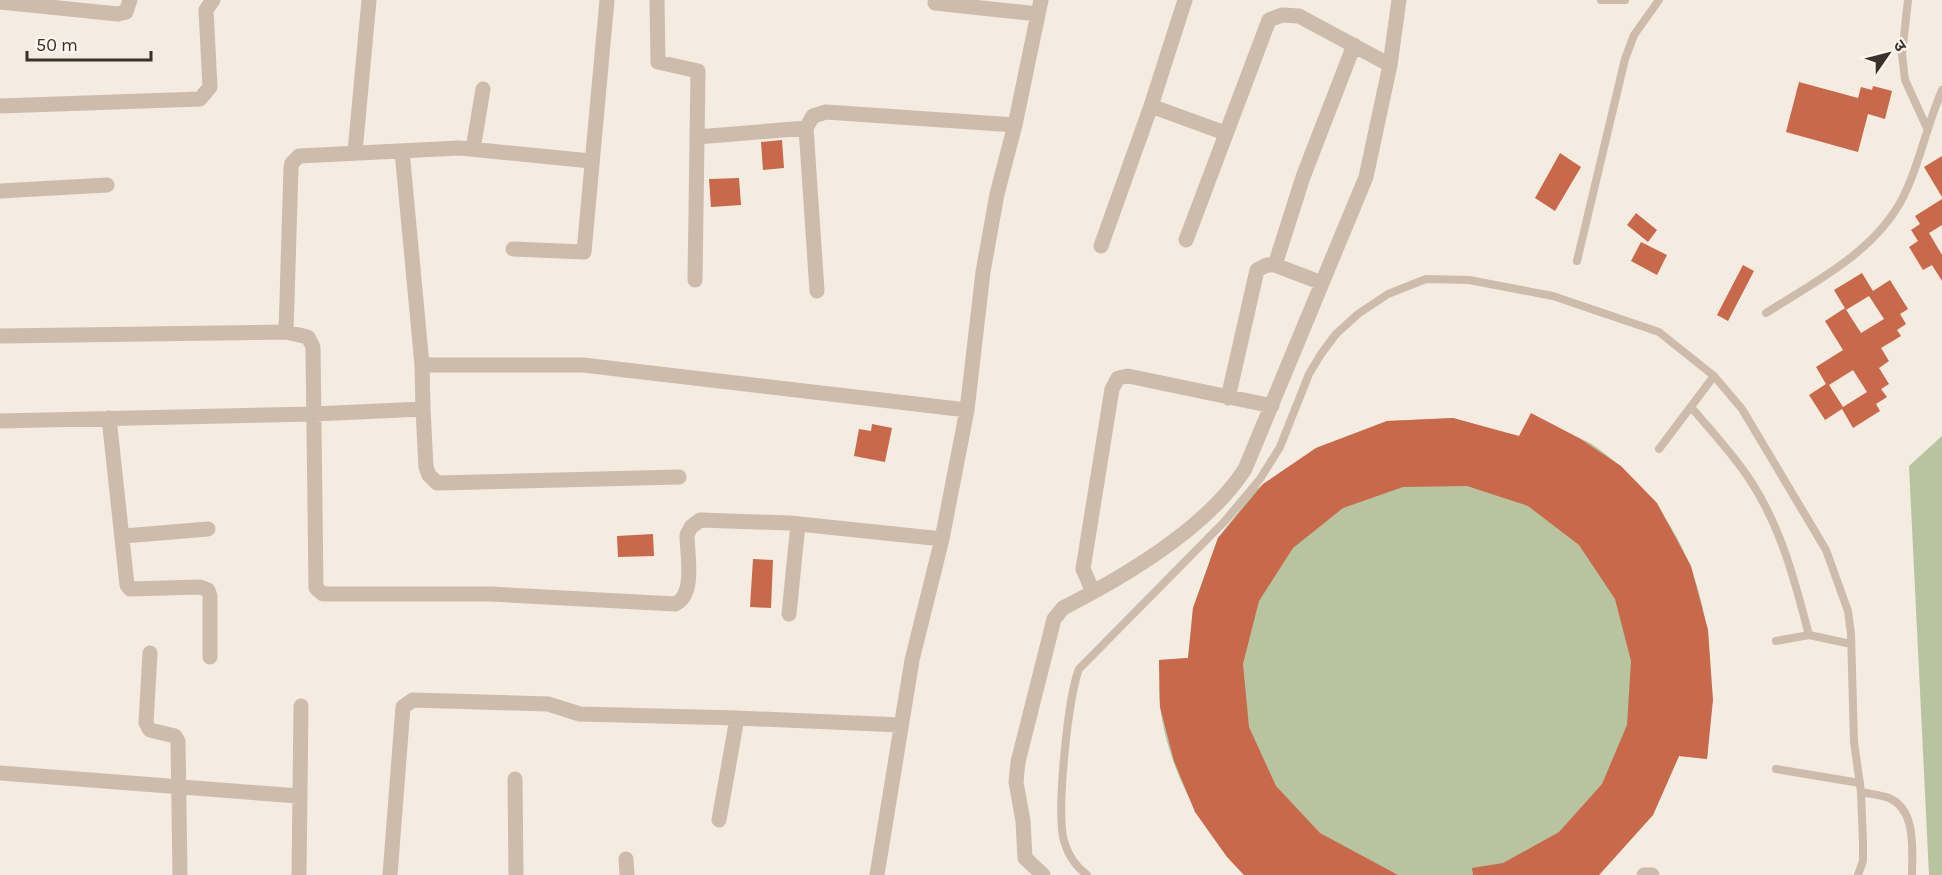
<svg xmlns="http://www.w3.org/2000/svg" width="1942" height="875" viewBox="0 0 1942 875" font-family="Karla,'Noto Sans Devanagari',sans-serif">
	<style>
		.green { fill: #b8c4a0 }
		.building { fill: #c8694b; fill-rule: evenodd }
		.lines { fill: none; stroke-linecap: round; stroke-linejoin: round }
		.lane { stroke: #cdbbac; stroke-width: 8 }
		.street { stroke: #cdbbac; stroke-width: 15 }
	</style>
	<rect width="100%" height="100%" fill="#f4ebe1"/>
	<path class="green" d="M1453,418C1475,424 1498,433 1520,436C1538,439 1561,433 1579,438C1595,443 1622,467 1633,479C1711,558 1717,654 1707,759L1679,756L1653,815L1599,875H1244C1201,830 1168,769 1160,707C1158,691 1160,675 1159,660L1188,658L1193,608L1218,538L1255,490L1316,448L1387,421Z
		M1942,436V875H1929L1909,466Z"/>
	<path class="building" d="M1799,82L1858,98L1861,87L1872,90L1873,86L1892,91L1885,119L1868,114L1858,152L1786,132Z
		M782,140L784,168L763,170L761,142Z
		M1560,153L1581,167L1555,211L1535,198Z
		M1942,156V197L1924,167Z
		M739,178L741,205L711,207L709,179Z
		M1942,199V225L1929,233L1942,255V281L1932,265L1923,270L1909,247L1918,241L1911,230L1920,224L1915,216Z
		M1636,213L1657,230L1648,242L1627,225Z
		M1641,242L1667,255L1657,275L1631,261Z
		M1743,265L1754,271L1728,321L1717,315Z
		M1862,273L1873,291L1890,280L1908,309L1900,314L1906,324L1897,330L1901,336L1881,348L1889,361L1879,368L1889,384L1881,389L1887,397L1876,404L1880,411L1853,428L1842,409L1825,420L1809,395L1826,384L1816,367L1843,350L1825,321L1845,308L1861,333L1884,319L1869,296L1846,310L1834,290ZM1853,370L1867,392L1843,407L1829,385Z
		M1531,413L1579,438L1621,466L1657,503L1691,566L1708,630L1713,700L1707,759L1679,756L1653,815L1599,875H1473L1472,868L1503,863L1559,832L1602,784L1627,725L1631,661L1615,599L1579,545L1528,506L1467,486L1403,487L1343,508L1293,548L1259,601L1243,664L1249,727L1276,786L1320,833L1398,875H1244L1227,857L1195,812L1174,761L1160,707L1159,660L1188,658L1193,608L1218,538L1263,484L1316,448L1387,421L1453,418L1519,436Z
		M872,424L892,428L885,462L854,456L859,429L871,431Z
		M653,534L654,556L618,557L617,536Z
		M753,559L773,560L771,608L750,607Z"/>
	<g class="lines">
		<path class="lane" d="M1601,0H1625
			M1908,0L1902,54L1905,80L1927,128
			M1577,261L1625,59L1634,35L1659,0
			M1766,313C1813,283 1871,254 1900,203C1919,168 1926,127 1942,90
			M1691,407C1712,432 1735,456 1752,483C1782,530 1795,582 1809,635
			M1659,449L1714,376
			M1776,641L1809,635L1851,644
			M1776,769L1860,783
			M1861,792C1870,794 1881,795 1889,798C1917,810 1912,851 1912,875
			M1087,875C1075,866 1068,855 1064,841C1056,812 1068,697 1079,669L1224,522L1260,479L1280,447L1309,374L1321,354L1336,334L1358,314L1388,294L1426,279L1469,280L1553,296L1659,332L1714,376L1742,409L1826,550L1848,611L1851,634L1854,742L1861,792L1863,843V861L1858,875"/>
		<path class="street" d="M657,0L658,62L698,71L695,280
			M0,2L118,14L126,12L130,0
			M935,3L1038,14
			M0,106L200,99L210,87L206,10L213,0
			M1151,106L1225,133
			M697,137L806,128
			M473,149L483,89
			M355,152L369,0
			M0,191L107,185
			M1186,240L1269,20L1282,15L1299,16L1390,65
			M1101,246L1151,106L1185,0
			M513,249L584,252L607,0
			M1275,265L1303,177L1354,45
			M817,291L806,128L813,116L826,112L1015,125
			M286,332L291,168L292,163L299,156L459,148L591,161
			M0,336L286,332L308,337L313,347L316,588L323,594H491L675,604C696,595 687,554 687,535L691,527L700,520L790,523L942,539
			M422,365H583L967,410
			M1228,398L1257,270L1267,265H1275L1322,283
			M423,409L426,467L429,475L437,483L679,477
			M109,418L127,585L130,589L200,587L208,590L210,596V657
			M0,421L313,414L423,409L422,365L402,151
			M124,536L208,529
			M1093,592L1083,569L1112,389L1118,378L1128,376L1272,406
			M789,614L798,524
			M150,653L146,723L150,730L175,736L178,741L180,875
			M0,773L298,796
			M515,779L516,875
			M719,820L737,718
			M626,859L627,875
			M299,875L301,706
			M390,875L403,707L413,700L548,704L580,714L737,718L901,725
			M877,875L912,660L942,539L967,410L983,272L997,194L1015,125L1041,0
			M1043,875L1025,858L1023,821L1016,782L1018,762L1054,619L1063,608C1124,577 1207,528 1245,469L1366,177L1390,65L1399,0
			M1644,875H1652"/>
	</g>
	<g transform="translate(1888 54) rotate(55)" stroke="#fbf5ee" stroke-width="4.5" paint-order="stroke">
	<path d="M0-4.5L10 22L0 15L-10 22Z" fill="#3b302b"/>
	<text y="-9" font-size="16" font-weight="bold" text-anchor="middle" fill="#3b302b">उ</text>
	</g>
	<path d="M27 51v9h124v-9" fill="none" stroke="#3b302b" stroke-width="3"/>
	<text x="36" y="51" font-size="18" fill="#3b302b" stroke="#fbf5ee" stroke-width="4.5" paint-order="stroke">50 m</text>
</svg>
